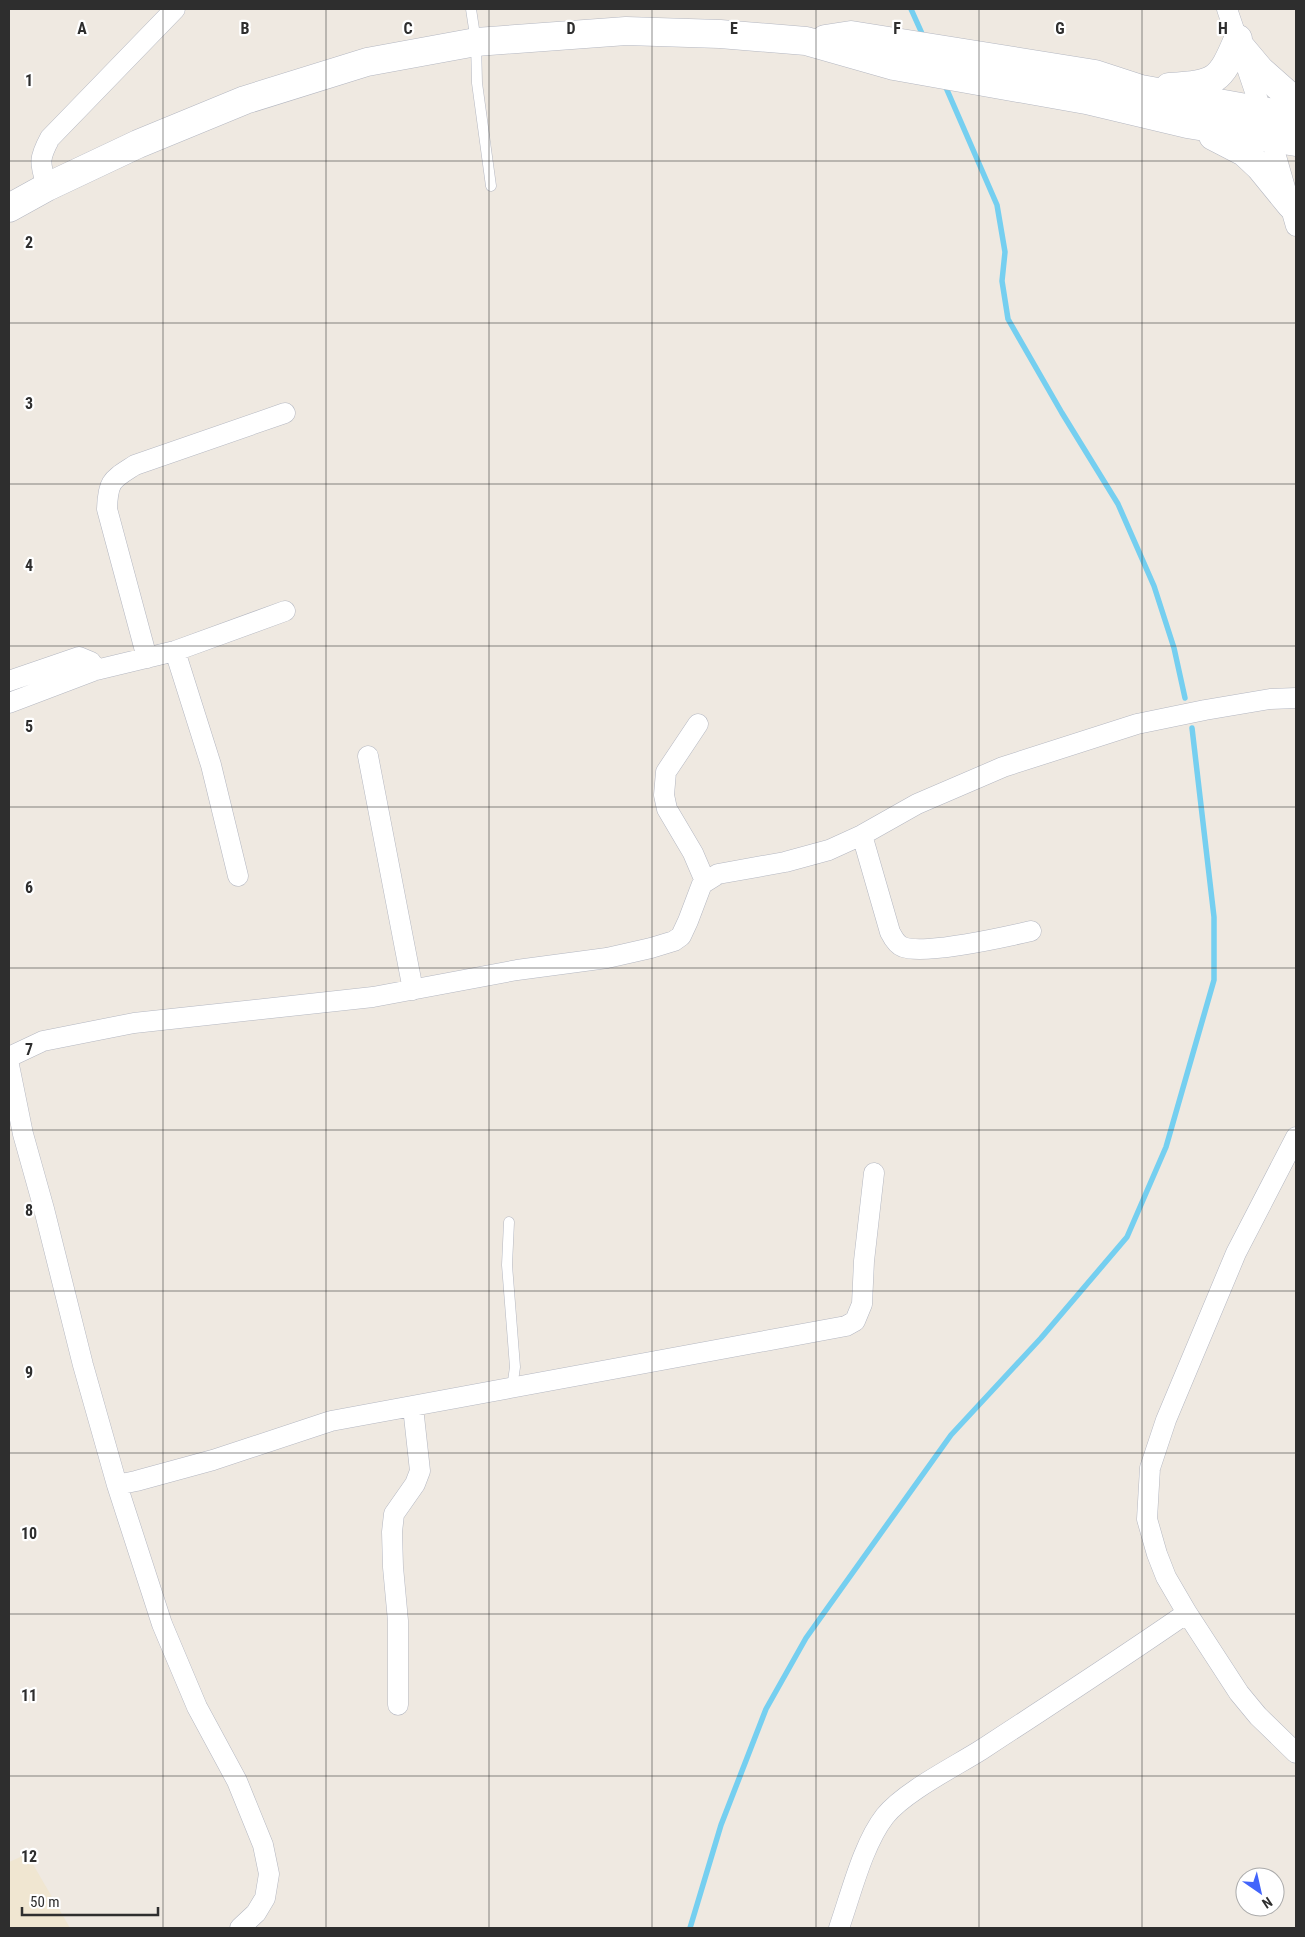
<svg xmlns="http://www.w3.org/2000/svg" width="1305" height="1937" viewBox="0 0 1305 1937" font-family="'Roboto Condensed',sans-serif">
	<style>
		.education { fill: #f0e6d1 }
		.lines { fill: none; stroke-linecap: round; stroke-linejoin: round }
		.stream { stroke: #75cff0; stroke-width: 5.5 }
		.lane-casing { stroke: #b4b7c1; stroke-width: 11 }
		.street-casing { stroke: #b4b7c1; stroke-width: 21 }
		.secondary-casing { stroke: #b4b7c1; stroke-width: 29 }
		.lane { stroke: #fff; stroke-width: 10 }
		.street { stroke: #fff; stroke-width: 20 }
		.secondary { stroke: #fff; stroke-width: 28 }
		.grid { fill: none; stroke: #2e2e2e; stroke-width: 1; stroke-opacity: 0.55 }
		.grid-label { font-size: 16px; text-anchor: middle; font-weight: bold; fill: #2e2e2e; stroke: #fff; stroke-width: 4.5; stroke-linejoin: round; paint-order: stroke }
	</style>
	<rect width="100%" height="100%" fill="#efe9e1"/>
	<path class="education" d="M27,1854L70,1928H9V1862Z"/>
	<g class="lines">
		<path class="stream" d="M911,9L924,38
			M944,83L997,205L1005,252L1002,281L1008,319L1062,413L1118,504L1154,586L1174,648L1185,698
			M690,1928L721,1825L766,1709L806,1638L951,1435L1041,1338L1127,1237L1166,1147L1214,980V917L1192,728"/>
		<defs>
			<path id="lane" d="M471,9L476,42L477,83L491,186
				M509,1222L507,1265L515,1367L512,1388"/>
			<path id="street" d="M1227,9L1271,139L1296,226
				M47,187C40,163 38,160 50,138L175,9
				M175,651L211,765L238,876
				M147,658L107,509C108,480 112,480 135,465L285,413
				M9,681L79,657L91,662L96,670
				M9,703L96,670L175,651L285,611
				M698,724L666,772L664,795L667,809L693,853L705,881
				M368,756L413,990
				M862,835L890,932C893,938 897,945 903,947C925,955 1005,937 1031,931
				M9,1057L43,1041L134,1023L373,997L517,970L607,958L651,948L674,941L681,936L688,921L702,884L718,874L785,862L829,850L862,835L917,804L1003,767L1137,724L1205,710L1270,699L1296,698
				M9,1065L23,1134L44,1209L83,1365L117,1485L162,1624L197,1707L237,1781L263,1845L269,1874L265,1898L256,1913L240,1928
				M1296,1137L1236,1253L1166,1420L1150,1468L1147,1519L1157,1554L1166,1577L1187,1613L1239,1693L1258,1716L1296,1753
				M117,1485L136,1481L213,1460L331,1421L846,1326L855,1321L862,1304L864,1261L874,1173
				M398,1705V1621L393,1567L392,1532L394,1514L415,1484L420,1471L413,1407
				M839,1928C851,1894 863,1844 885,1816C904,1792 954,1767 981,1750C1050,1705 1119,1660 1187,1613"/>
			<path id="secondary" d="M825,39L851,35L1095,74L1141,89L1296,117
				M1239,45L1260,70L1296,102
				M1169,87C1216,84 1220,82 1238,39
				M1213,136L1244,152L1260,167L1291,205
				M9,208L47,187L138,144L245,100L367,62L476,42L626,31L720,34L806,41L894,66L1086,100L1187,124L1296,142"/>
		</defs>
		<use href="#lane" class="lane-casing"/>
		<use href="#street" class="street-casing"/>
		<use href="#secondary" class="secondary-casing"/>
		<use href="#lane" class="lane"/>
		<use href="#street" class="street"/>
		<use href="#secondary" class="secondary"/>
	</g>
	<path class="grid" d="M163,9V1928M326,9V1928M489,9V1928M652,9V1928M816,9V1928M979,9V1928M1142,9V1928M9,161H1296M9,323H1296M9,484H1296M9,646H1296M9,807H1296M9,968H1296M9,1130H1296M9,1291H1296M9,1453H1296M9,1614H1296M9,1776H1296"/>
	<g class="grid-label">
		<text x="82" y="34">A</text>
		<text x="245" y="34">B</text>
		<text x="408" y="34">C</text>
		<text x="571" y="34">D</text>
		<text x="734" y="34">E</text>
		<text x="897" y="34">F</text>
		<text x="1060" y="34">G</text>
		<text x="1223" y="34">H</text>
		<text x="29" y="86">1</text>
		<text x="29" y="248">2</text>
		<text x="29" y="409">3</text>
		<text x="29" y="571">4</text>
		<text x="29" y="732">5</text>
		<text x="29" y="893">6</text>
		<text x="29" y="1055">7</text>
		<text x="29" y="1216">8</text>
		<text x="29" y="1378">9</text>
		<text x="29" y="1539">10</text>
		<text x="29" y="1701">11</text>
		<text x="29" y="1862">12</text>
	</g>
	<rect width="1305" height="1937" fill="none" stroke="#2e2e2e" stroke-width="20"/>
	<g transform="translate(1260 1892) rotate(146)"><circle r="24" fill="#ffffff" stroke="#ababab"/>
	<path d="M0-4L9 19L0 12L-9 19Z" fill="#4264fb"/>
	<text y="-8" font-size="14" font-weight="bold" text-anchor="middle" fill="#2e2e2e">N</text>
	</g>
	<path d="M22 1907v8h136v-8" fill="none" stroke="#2e2e2e" stroke-width="2.5"/>
	<text x="30" y="1907" font-size="15" fill="#2e2e2e" stroke="#ffffff" stroke-width="4" paint-order="stroke">50 m</text>
</svg>
